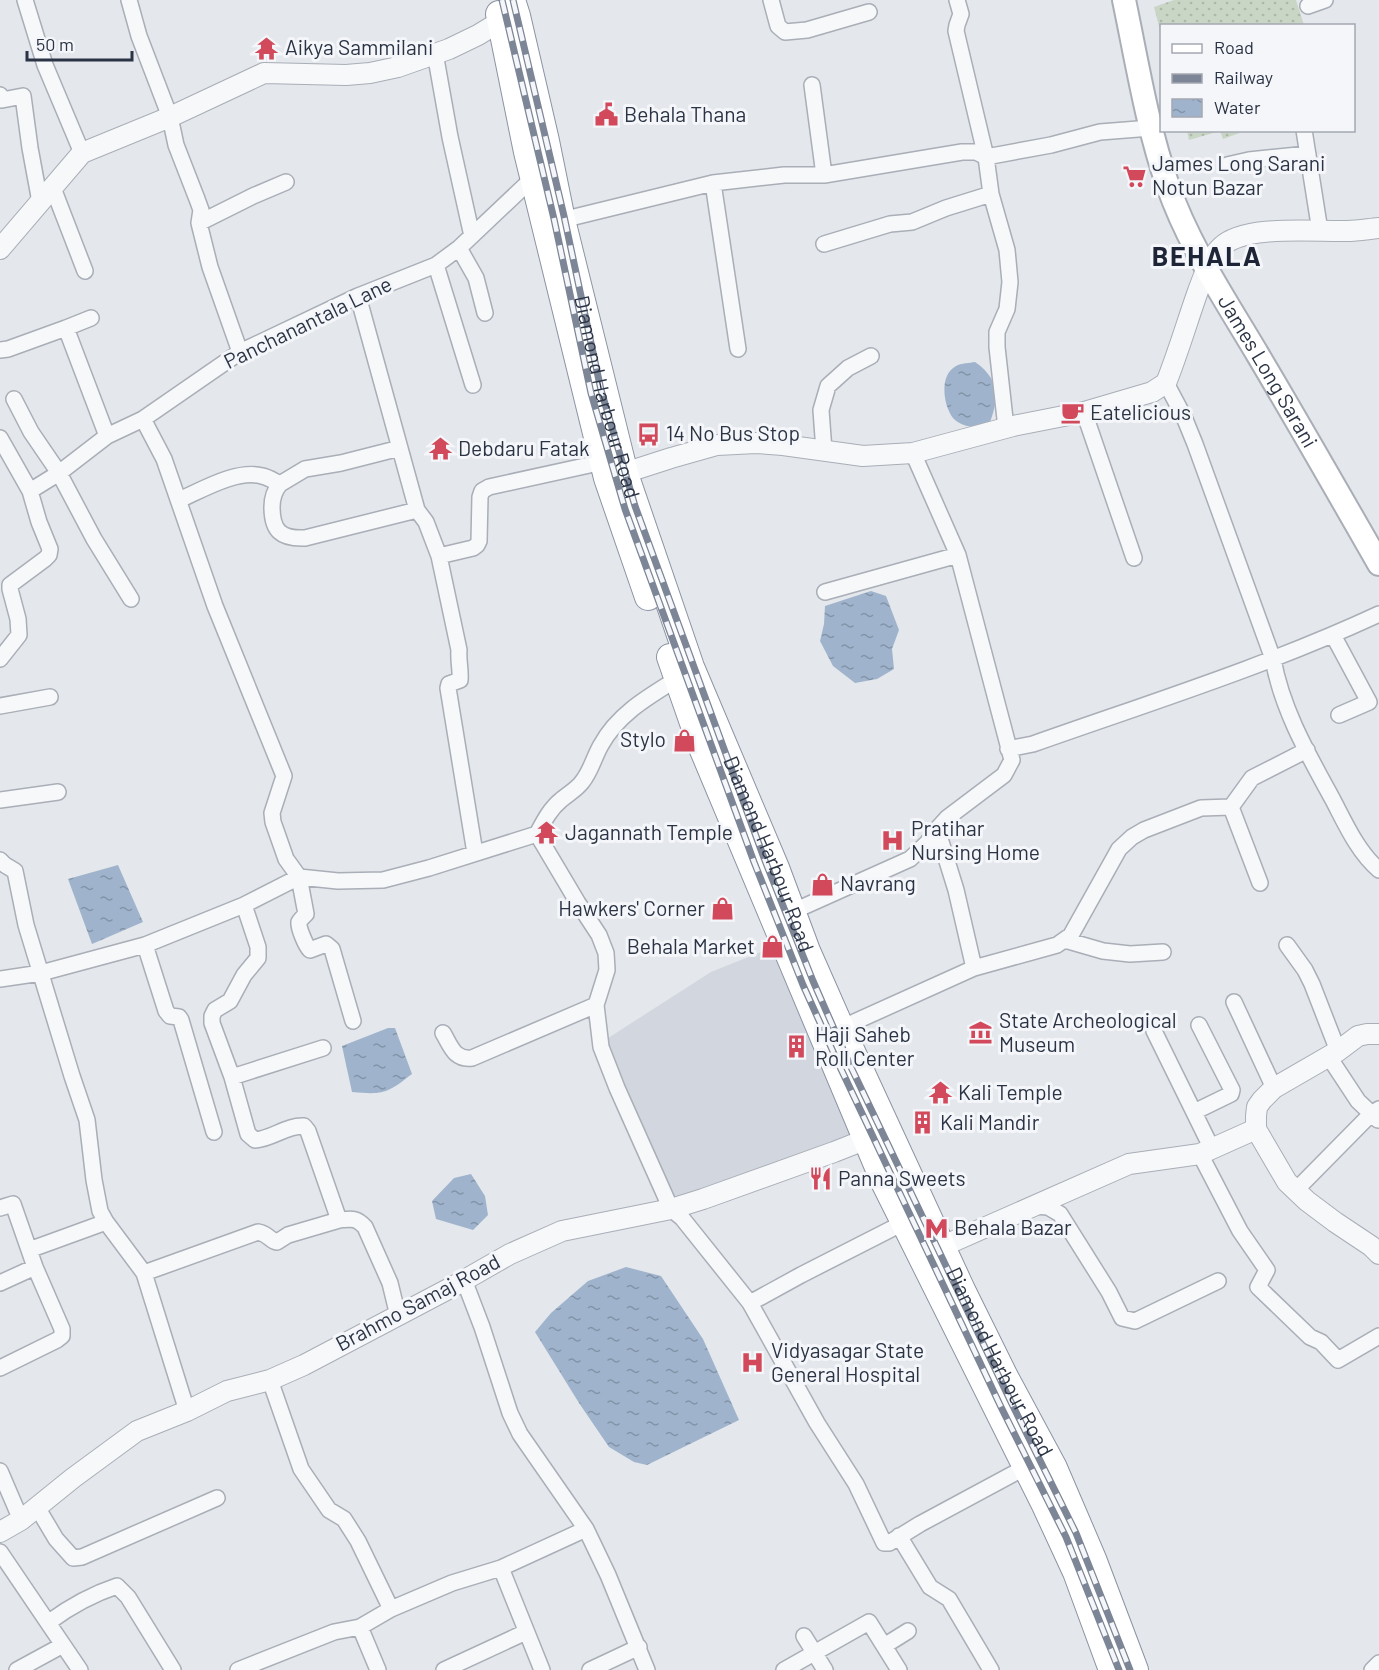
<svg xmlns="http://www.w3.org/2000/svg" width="1379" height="1670" viewBox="0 0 1379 1670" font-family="Barlow,sans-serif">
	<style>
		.built { fill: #d2d6de }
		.park { fill: url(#park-dots) }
		.water { fill: url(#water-ripples) }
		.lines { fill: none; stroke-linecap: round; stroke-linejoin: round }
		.minor-casing { stroke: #a9aeb7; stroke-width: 18 }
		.tertiary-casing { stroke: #a9aeb7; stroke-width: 22 }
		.secondary-casing { stroke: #a9aeb7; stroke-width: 26 }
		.trunk-casing { stroke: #8b94a3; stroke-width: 28 }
		.minor { stroke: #f7f8fa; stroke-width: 15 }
		.tertiary { stroke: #f7f8fa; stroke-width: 20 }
		.secondary { stroke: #fff; stroke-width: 22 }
		.trunk { stroke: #fff; stroke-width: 26 }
		.rail-casing { stroke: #7d8696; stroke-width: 7 }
		.rail { stroke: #f4f6f9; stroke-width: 4.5; stroke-dasharray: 14; stroke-linecap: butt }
		.labels { text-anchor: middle; stroke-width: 6; stroke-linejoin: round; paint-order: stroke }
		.poi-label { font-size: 21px; fill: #2b3445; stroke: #f4f6f9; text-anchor: start }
		.street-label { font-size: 21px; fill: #2b3445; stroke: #f4f6f9 }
		.district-label { font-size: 27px; font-weight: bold; letter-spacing: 1.5px; fill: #1d2536; stroke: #f4f6f9 }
	</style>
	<defs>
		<pattern id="park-dots" width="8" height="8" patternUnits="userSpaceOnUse" patternTransform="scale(1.5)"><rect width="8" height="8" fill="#c9d6c5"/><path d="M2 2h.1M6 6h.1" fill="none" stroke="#adb8ab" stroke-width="1.8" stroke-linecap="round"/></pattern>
		<pattern id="water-ripples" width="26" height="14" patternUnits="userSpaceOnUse" patternTransform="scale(1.5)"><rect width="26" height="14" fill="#9fb4cc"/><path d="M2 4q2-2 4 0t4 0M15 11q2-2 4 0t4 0" fill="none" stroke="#8293a7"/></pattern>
	</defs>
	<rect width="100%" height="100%" fill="#e4e7ec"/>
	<path class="built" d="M773,947L855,1134L675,1202L605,1040L711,972Z"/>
	<path class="park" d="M1174,0H1296L1304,25L1162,26L1161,34L1154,7Z
		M1187,131V130L1245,131L1223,139L1220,131L1189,140Z"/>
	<path class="water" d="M975,362C1000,379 999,399 989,425C977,428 962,428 953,418C943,405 939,375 956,366C961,363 970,363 975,362Z
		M871,591L886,596L899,630L892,649L894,669L877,679L855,683L833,666L820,641L824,624L825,606Z
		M118,865L143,922L92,944L68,879Z
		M388,1028H395L412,1074C387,1093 385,1095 352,1092L342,1046Z
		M471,1174L485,1196L488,1215L473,1230L436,1219L432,1201L454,1178Z
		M626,1267L661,1276L703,1339L739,1420L647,1465L634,1462L609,1447L579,1403L535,1332L551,1313L588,1281Z"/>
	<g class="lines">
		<defs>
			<path id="minor" d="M25,0L45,65L82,153
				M129,0L139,36L170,117L176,145L197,199L201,210L199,223L210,267L240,352
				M771,0L778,26L785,32L807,30L869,12
				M957,0L961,14L957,25L956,31L986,157L991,194L1007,250L1010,282L1007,309L997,332V347L1006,428
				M1308,6L1325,0
				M435,53L450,137L472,236
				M812,85L824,175
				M0,95L2,100L23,96L30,148L40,202
				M1304,130L1320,231
				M1227,165L1249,160L1308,154
				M713,183L738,349
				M53,188L85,271
				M562,220L713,183L784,175H824L962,152H976L986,157L1051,145L1100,132L1151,128
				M199,223L253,196L286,182
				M824,244L890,224L912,222L946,208L991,194
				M459,248L476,278L485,313
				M436,265L473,385
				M358,296L417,510L426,522L439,556
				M66,328L91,318
				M0,350L8,349L66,328L107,436L143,419L240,352L358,296L436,265L459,248L534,177
				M1166,383L1184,417L1195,444L1273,659C1282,710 1309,756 1333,800C1346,825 1358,852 1379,870
				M14,399L31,432L59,473L94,539L131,599
				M1084,412L1134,558
				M143,419L164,459L215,606L284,776L272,813L273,822L286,859L299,877L306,914C304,916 300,920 299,922C298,928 306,946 310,950L326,944L332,949L353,1021
				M0,438L30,491
				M824,451L821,410L828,386L848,368L871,356
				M913,453L958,555L1012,760L1004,775L947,818L937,829L956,890L974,968
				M280,484C274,491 272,498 272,507C272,531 281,539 305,538L417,510
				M179,500C202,490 237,469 262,476C268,477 274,481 280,484L305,469L341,463L400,448
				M825,592L958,555
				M1333,635L1369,702L1339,715
				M0,659L19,635L18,619L10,589V585L45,559L49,555L50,549L39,522L30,491L59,473L107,436
				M0,706L50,697
				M1008,749L1033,744C1149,703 1267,666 1379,614
				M0,800L58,792
				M1231,807L1260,883
				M537,834L578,903L599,935L606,953L607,970L596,1005L601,1047L617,1088L671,1209L682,1218L750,1303L817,1423L856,1484L884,1543H889L920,1524L1026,1467L1032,1463
				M475,853L448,688L449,684L460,680C461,671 458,660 459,650L439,556L473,548L477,545L479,541L480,497L482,491L489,487L603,462
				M0,860L5,865L15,871L26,925L72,1076L87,1120L94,1180L100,1211L106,1222L144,1273L187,1411
				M244,905L258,947V958L244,975L230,1001L215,1010L212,1016V1023L232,1077L248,1134L255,1140C272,1139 287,1125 304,1126L308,1131L339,1220C351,1219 356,1217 365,1227L390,1283L398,1316
				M785,915L910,859L927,843L937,829
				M1065,940L1103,951L1130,954L1163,952
				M145,945L166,1011L170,1016L179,1017L181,1020L214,1132
				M1287,945L1305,970L1312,984L1338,1051
				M0,979L41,973L145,945L244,905L299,877L338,881L383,880L429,868L537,834C544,821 550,809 561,800C568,794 577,789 582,782C591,771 594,757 601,745C618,714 648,697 677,679
				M1234,1002L1274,1088
				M841,1028L974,968L1057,945L1071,935L1119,849L1132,837L1144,830L1201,808L1231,807L1252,778L1307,750
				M1154,1031L1212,1149
				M443,1033C451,1046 454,1060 472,1058L596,1005
				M1329,1057L1358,1101L1378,1120
				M232,1077L323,1048
				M1194,1112L1231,1094L1232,1090L1199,1025
				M1200,1154L1240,1231L1267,1270L1258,1287L1310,1337L1321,1342L1338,1360L1379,1336
				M1296,1190L1371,1114L1379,1109
				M1033,1206L1048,1207L1060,1214L1109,1292L1122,1318L1135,1321L1218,1281
				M0,1208L13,1204L35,1267L62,1329V1336L57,1340L0,1368
				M29,1250L106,1222
				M144,1273L258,1232C269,1234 270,1241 277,1242L288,1235L339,1220
				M464,1280L482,1327L510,1413L520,1434L586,1529L608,1575L647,1670
				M0,1283L35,1267
				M750,1303L801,1275L903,1223
				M270,1380L301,1469L329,1510L344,1519L358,1541L391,1609
				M0,1471L21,1520
				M37,1507L56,1539L73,1558L82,1557L217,1498
				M899,1536L930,1587L949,1599L991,1670
				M0,1552L80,1670
				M501,1568L542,1670
				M49,1622C68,1608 93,1594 117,1586L128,1597L173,1670
				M360,1627L378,1670
				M804,1636L825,1670
				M884,1646L908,1631
				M17,1670L63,1645
				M238,1670L334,1632L360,1627L391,1609L452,1583L501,1568L586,1529
				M444,1670L526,1632
				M590,1670L639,1647
				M784,1670L869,1622L899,1670
				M1372,1670L1379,1663"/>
			<path id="tertiary" d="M0,249L82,153L170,117L264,73L346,75L370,73L398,67L449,49L478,35L501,21L513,17
				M612,477L671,458L717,445L756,443L783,445L863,456L913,453L1013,426L1084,412L1152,392L1166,383C1178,353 1187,322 1198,291C1204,276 1209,258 1221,247C1245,224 1315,232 1347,231C1358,231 1368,229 1379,228
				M1379,1034H1367L1358,1036L1338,1051L1274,1088L1262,1100L1257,1107L1256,1116V1129L1287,1182L1307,1201L1335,1222L1371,1246L1379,1254
				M943,1246L1129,1164L1200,1154L1256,1129
				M0,1532L21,1520L73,1478L137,1431L187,1411L227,1391L270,1380L304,1365L454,1286L510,1254L562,1231L671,1209L703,1199L834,1152L867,1139"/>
			<g id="secondary">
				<path id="s1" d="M1124,0C1137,62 1147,126 1168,186C1189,246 1226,301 1258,355C1299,424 1339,494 1379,564"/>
			</g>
			<g id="trunk">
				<path id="s2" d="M512,0L517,16L546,141L562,220L625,474L691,667L776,868L807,951L841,1028L962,1290L1005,1377L1054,1468L1093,1559L1135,1670"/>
				<path d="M499,14L527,152L607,478L648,597"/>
				<path d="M670,657L700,743L885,1184L1045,1505L1076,1572L1112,1670"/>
			</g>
		</defs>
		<use href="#minor" class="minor-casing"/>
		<use href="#tertiary" class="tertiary-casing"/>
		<use href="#secondary" class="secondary-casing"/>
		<use href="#trunk" class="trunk-casing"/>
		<use href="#minor" class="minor"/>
		<use href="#tertiary" class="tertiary"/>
		<use href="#secondary" class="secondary"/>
		<use href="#trunk" class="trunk"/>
		<defs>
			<g id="rail">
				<path d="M502,0L554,219L591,393L625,509L754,862L803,985L840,1067L1001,1407L1066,1537L1119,1670"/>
				<path id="s3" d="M513,0L564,216L601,390L635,506L764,858L813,981L849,1063L1011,1402L1076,1533L1130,1670"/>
			</g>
		</defs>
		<use href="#rail" class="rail-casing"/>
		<use href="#rail" class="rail"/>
	</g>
	<defs>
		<symbol id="temple-bare" viewBox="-9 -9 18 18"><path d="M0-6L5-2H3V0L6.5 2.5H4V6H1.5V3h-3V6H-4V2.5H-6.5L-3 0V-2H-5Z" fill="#d1495b" stroke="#f4f6f9" stroke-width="2.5" paint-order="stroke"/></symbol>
		<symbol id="civic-bare" viewBox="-9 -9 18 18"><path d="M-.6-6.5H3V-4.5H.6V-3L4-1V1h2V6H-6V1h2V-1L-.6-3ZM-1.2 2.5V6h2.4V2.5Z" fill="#d1495b" stroke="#f4f6f9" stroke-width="2.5" paint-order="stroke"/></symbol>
		<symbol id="supermarket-bare" viewBox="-9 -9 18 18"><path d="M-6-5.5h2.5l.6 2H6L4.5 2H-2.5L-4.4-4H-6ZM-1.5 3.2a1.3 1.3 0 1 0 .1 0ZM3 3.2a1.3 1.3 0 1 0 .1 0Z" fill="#d1495b" stroke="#f4f6f9" stroke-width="2.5" paint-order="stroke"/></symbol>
		<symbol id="cafe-bare" viewBox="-9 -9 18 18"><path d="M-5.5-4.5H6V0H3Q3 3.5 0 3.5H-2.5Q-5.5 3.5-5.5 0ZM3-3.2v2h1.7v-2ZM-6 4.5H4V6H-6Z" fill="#d1495b" stroke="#f4f6f9" stroke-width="2.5" paint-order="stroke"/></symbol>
		<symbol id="bus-bare" viewBox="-9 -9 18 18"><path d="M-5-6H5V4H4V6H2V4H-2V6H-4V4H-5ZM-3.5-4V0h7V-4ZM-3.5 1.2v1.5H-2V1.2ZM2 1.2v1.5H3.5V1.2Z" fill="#d1495b" stroke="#f4f6f9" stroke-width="2.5" paint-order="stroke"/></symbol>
		<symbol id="shop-bare" viewBox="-9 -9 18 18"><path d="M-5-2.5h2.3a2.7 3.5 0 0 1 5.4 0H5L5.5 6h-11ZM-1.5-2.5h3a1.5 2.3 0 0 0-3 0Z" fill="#d1495b" stroke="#f4f6f9" stroke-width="2.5" paint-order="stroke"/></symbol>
		<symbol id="hospital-bare" viewBox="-9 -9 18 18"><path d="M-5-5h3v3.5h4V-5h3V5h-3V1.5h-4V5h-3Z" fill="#d1495b" stroke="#f4f6f9" stroke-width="2.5" paint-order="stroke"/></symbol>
		<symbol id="museum-bare" viewBox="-9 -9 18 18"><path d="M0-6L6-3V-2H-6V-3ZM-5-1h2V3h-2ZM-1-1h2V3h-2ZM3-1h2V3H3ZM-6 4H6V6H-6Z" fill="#d1495b" stroke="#f4f6f9" stroke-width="2.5" paint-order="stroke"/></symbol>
		<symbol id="building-bare" viewBox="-9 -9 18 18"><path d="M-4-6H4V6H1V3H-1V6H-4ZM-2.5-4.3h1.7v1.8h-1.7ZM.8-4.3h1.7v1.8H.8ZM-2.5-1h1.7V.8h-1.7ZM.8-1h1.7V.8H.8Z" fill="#d1495b" stroke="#f4f6f9" stroke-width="2.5" paint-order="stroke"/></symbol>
		<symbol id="restaurant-bare" viewBox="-9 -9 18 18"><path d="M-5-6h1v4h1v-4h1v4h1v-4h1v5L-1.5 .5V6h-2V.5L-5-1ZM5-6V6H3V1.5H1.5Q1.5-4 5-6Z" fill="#d1495b" stroke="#f4f6f9" stroke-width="2.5" paint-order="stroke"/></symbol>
		<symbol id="metro-bare" viewBox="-9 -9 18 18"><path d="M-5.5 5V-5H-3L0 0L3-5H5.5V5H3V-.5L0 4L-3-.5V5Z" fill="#d1495b" stroke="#f4f6f9" stroke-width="2.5" paint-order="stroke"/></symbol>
	</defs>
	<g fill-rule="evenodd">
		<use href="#temple-bare" x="250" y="32" width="33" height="33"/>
		<use href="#civic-bare" x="590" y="98" width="33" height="33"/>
		<use href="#supermarket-bare" x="1118" y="160" width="33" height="33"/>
		<use href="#cafe-bare" x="1056" y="396" width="33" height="33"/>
		<use href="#bus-bare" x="632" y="418" width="33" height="33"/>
		<use href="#temple-bare" x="424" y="432" width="33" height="33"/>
		<use href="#shop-bare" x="668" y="724" width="33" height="33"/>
		<use href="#temple-bare" x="530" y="816" width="33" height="33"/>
		<use href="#hospital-bare" x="876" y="824" width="33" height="33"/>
		<use href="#shop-bare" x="806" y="868" width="33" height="33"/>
		<use href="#shop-bare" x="706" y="892" width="33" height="33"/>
		<use href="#shop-bare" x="756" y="930" width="33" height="33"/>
		<use href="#museum-bare" x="964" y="1016" width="33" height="33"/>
		<use href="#building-bare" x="780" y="1030" width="33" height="33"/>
		<use href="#temple-bare" x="924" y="1076" width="33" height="33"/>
		<use href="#building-bare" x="906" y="1106" width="33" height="33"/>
		<use href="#restaurant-bare" x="804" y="1162" width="33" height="33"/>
		<use href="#metro-bare" x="920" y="1212" width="33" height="33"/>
		<use href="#hospital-bare" x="736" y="1346" width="33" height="33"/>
	</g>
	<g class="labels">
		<g class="poi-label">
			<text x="285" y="55">Aikya Sammilani</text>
			<text x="624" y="122">Behala Thana</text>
			<text x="1152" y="171">James Long Sarani<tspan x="1152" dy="24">Notun Bazar</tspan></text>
			<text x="1090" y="420">Eatelicious</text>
			<text x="666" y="441">14 No Bus Stop</text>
			<text x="458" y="456">Debdaru Fatak</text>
			<text x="666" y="747" text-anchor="end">Stylo</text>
			<text x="911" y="836">Pratihar<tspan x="911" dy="24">Nursing Home</tspan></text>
			<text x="565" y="840">Jagannath Temple</text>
			<text x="840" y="891">Navrang</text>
			<text x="705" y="916" text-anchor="end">Hawkers' Corner</text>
			<text x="755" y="954" text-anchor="end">Behala Market</text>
			<text x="999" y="1028">State Archeological<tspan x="999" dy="24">Museum</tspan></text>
			<text x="815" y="1042">Haji Saheb<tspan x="815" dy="24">Roll Center</tspan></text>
			<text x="958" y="1100">Kali Temple</text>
			<text x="940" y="1130">Kali Mandir</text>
			<text x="838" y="1186">Panna Sweets</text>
			<text x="954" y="1235">Behala Bazar</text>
			<text x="771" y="1358">Vidyasagar State<tspan x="771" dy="24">General Hospital</tspan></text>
		</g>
		<g class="street-label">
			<text transform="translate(308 323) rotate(-26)" y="7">Panchanantala Lane</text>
			<text dy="7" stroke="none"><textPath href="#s1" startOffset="402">James Long Sarani</textPath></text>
			<text dy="7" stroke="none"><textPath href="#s3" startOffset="408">Diamond Harbour Road</textPath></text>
			<text dy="7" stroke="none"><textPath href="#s2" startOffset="894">Diamond Harbour Road</textPath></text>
			<text transform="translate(418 1303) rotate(-28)" y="7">Brahmo Samaj Road</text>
			<text dy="7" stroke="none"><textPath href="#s2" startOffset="1452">Diamond Harbour Road</textPath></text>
		</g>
		<g class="district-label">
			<text x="1207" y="266">BEHALA</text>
		</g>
	</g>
	<rect x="1160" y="24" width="195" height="108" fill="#f4f6f9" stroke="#a4a8b1" stroke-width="1.5"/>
	<rect x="1172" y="44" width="30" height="9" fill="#ffffff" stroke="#a4a8b1" stroke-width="1.5"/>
	<text x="1214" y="54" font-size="18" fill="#2b3445">Road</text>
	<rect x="1172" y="74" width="30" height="9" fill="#7d8696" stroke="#a4a8b1" stroke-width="1.5"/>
	<text x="1214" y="84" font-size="18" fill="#2b3445">Railway</text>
	<rect x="1172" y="99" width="30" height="18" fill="url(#water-ripples)" stroke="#a4a8b1" stroke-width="1.5"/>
	<text x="1214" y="114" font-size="18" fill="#2b3445">Water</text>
	<path d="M27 51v9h105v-9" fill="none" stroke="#2b3445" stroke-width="3"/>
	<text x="36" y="51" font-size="18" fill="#2b3445" stroke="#f4f6f9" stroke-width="4.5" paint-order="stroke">50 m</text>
</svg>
